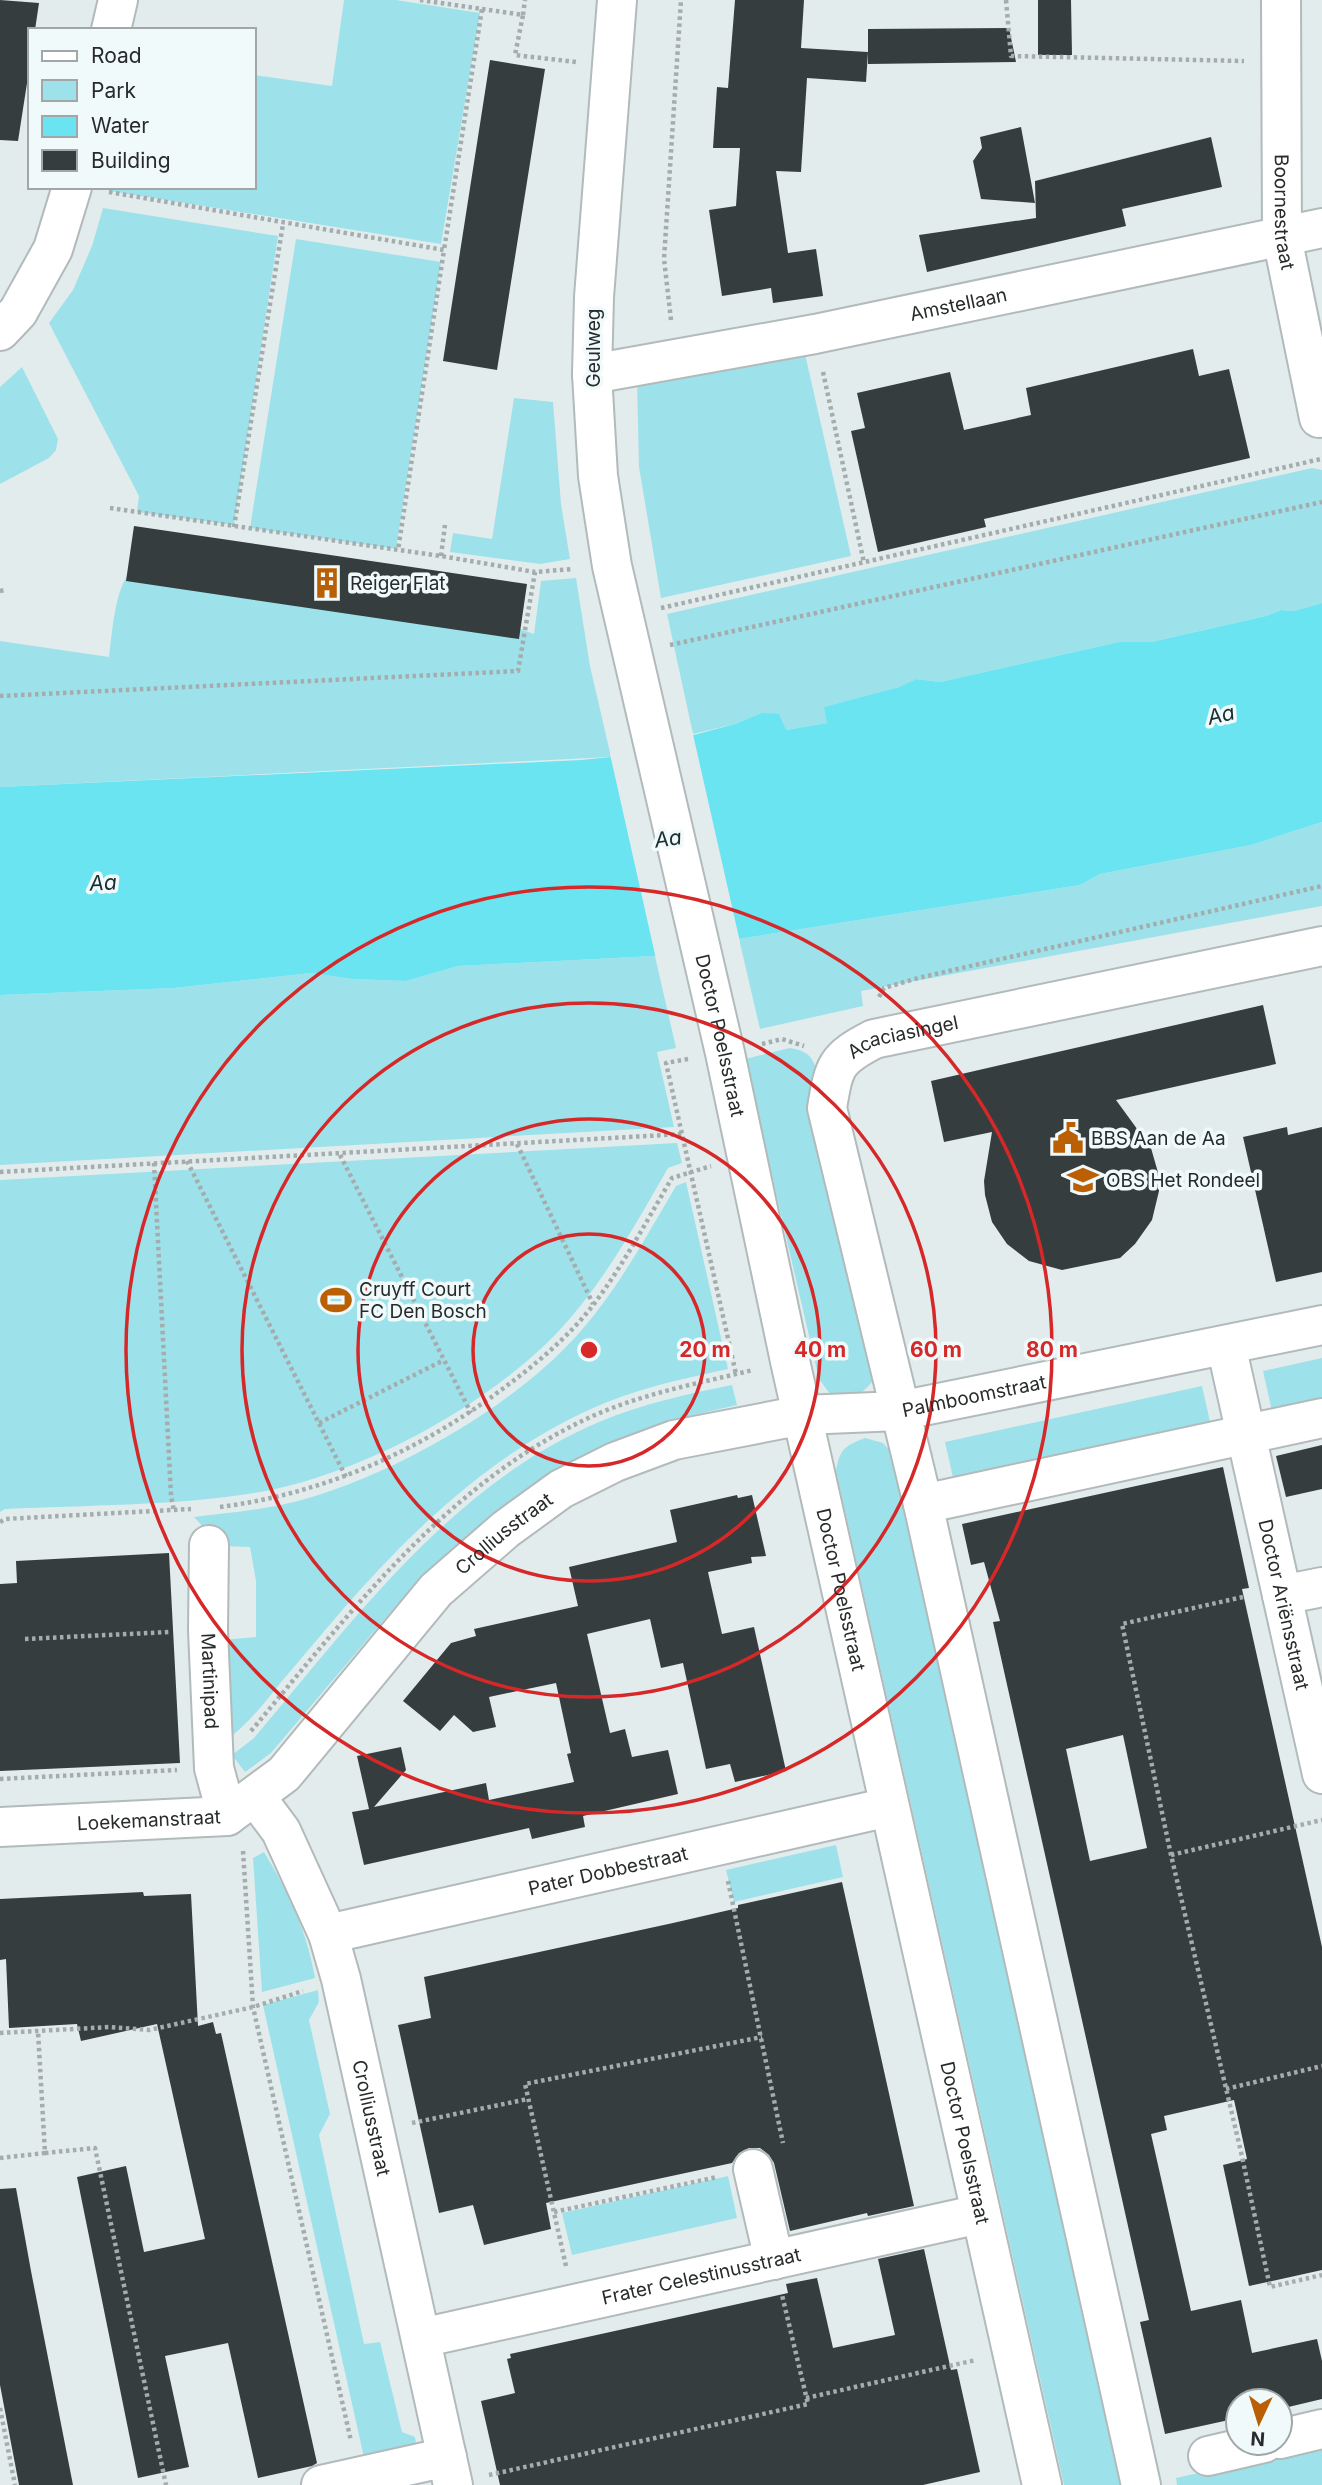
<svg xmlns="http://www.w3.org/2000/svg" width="1322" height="2485" viewBox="0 0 1322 2485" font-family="Inter,sans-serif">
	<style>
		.green { fill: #9de2ea }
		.water { fill: #6ae4f1 }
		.pier { fill: #e3eced }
		.building { fill: #363d3e; fill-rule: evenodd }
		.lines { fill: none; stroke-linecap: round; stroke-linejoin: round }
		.minor-casing { stroke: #b2babb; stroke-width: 42 }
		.path { stroke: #a5acad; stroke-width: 4.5; stroke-dasharray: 3.5 3.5; stroke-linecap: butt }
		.minor { stroke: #fff; stroke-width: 38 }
		.ring { fill: none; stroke: #d62828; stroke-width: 3.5 }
		.labels { text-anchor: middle; stroke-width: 7; stroke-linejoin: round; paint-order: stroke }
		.street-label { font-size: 19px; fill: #282b2c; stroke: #f1fafb }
		.poi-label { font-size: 19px; fill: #282b2c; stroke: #f1fafb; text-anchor: start }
		.water-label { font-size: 21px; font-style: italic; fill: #192e31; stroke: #f1fafb }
		.centre { fill: #d62828; stroke: #f1fafb; stroke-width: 3.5 }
		.ring-label { font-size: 21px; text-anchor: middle; font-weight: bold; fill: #d62828; stroke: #f1fafb; stroke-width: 7; stroke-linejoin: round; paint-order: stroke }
	</style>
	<rect width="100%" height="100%" fill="#e3eced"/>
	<path class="green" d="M344,0H396L480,13L441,244L110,191L111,187H254V75L332,86Z
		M103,208L278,236L234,525L137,512L139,496L49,323L73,290L92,246Z
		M296,239L441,262L396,549L250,528Z
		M805,354L851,556L661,598L639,467L637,381Z
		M22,367L58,439L56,450L49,458L0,484V387Z
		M514,398L553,402L561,504L570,559L540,564L450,552L453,533L492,539Z
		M1312,468L1322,470V603L1294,611L1281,610L1266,616L1151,642H1119L940,682L916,679L899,687L825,707L828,723L786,730L763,713L735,724L693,734L667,614Z
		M132,571L520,629L534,634L541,581L576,578L590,666L611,757L0,787V641L109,657C112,635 115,584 132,571Z
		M1322,822V906L861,991L863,1006L760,1029L739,939L1080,885L1100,874L1251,845Z
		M655,956L676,1048L657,1052L674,1127L0,1165V995L174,988L311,973L352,979L406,981L458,966Z
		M790,1048C810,1051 816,1060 817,1079L875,1378C860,1398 854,1398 830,1394L819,1379L745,1059Z
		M677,1143L682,1163L668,1168C634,1227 602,1286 555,1335C484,1408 356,1477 254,1493C173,1506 88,1505 5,1509L0,1512V1180Z
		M686,1182L728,1369C682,1379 634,1389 591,1409C493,1453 413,1529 344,1608C323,1632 303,1657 282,1681C264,1704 247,1725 224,1742L222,1640L256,1637V1581L250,1547L223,1546L221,1530H206L194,1517C228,1513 261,1510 294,1502C384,1479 499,1415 565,1348C611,1302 643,1242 676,1186Z
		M1322,1358V1400L1272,1411L1263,1371Z
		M732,1385L737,1405L668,1421L608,1444L561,1467L515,1497L434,1567L394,1608L271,1753L245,1772L232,1755L254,1738C354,1620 452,1484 599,1422C642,1404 686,1394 732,1385Z
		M1202,1386L1211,1426L954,1482L945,1442Z
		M865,1438L883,1443L893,1454L1122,2485H1064L836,1471C840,1449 844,1446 865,1438Z
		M836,1845L843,1877L734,1902L726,1870Z
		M264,1852C289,1893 307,1931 315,1978L262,1992L253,1858Z
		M318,1990L319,2002L309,2020L330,2114L319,2135L364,2344L380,2342L402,2432L415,2437L416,2444L404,2454L365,2462L263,2005Z
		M728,2176L737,2218L572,2255L562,2213Z
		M1322,2445V2485H1177L1176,2478Z"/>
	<path class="water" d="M1322,603V822L1251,845L1100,874L1080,885L739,939L655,956L458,966L406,981L352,979L311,973L174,988L0,995V787L581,760L611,757L735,724L762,713L779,714L786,730L827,723L824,707L899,687L916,679L940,682L1119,642H1151L1266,616L1281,610L1294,611Z"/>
	<path class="pier" d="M692,730L740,942L656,959L610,754Z"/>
	<path class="building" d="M0,0L39,3L35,30H30V64L18,141L0,140Z
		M735,0H804L801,48L868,52L866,82L807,78L801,172L776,171L788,253L816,249L823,296L773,303L771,288L722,296L709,210L736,206L740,148H713L717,87L728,88Z
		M1038,0H1071L1072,55H1038Z
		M1009,28L1016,62L868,64V29Z
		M490,60L545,69L497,370L443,361Z
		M1021,127L1035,203L981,199L973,161L982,148L980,137Z
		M1211,137L1222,187L1122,209L1126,226L927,272L919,235L1036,218L1035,181Z
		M1193,349L1199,376L1229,369L1250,458L984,519L986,527L878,552L851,431L865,428L857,393L950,372L964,430L1031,415L1026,388Z
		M134,526L527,584L519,639L126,581Z
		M1263,1005L1276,1064L1116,1100L1151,1148L1159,1176V1191L1152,1220L1135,1244L1120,1258L1062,1270L1029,1261L1007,1244L992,1222L985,1195L984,1181L992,1132L944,1142L931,1081Z
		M1287,1127L1288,1135L1322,1127V1272L1276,1282L1243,1137Z
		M1322,1445V1489L1286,1497L1276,1456Z
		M1223,1467L1249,1588L1242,1589L1322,1947V2270L1249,2286L1223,2165L1247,2159L1234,2100L1164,2116L1167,2130L1151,2134L1191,2311L1241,2300L1252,2353L1317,2339L1322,2361V2399L1280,2409V2401H1238V2418L1165,2434L1140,2322L1149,2320L993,1622L1000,1621L984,1562L971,1565L962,1524ZM1123,1735L1147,1848L1090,1861L1066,1749Z
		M737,1495L738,1498L752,1495L766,1556L751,1557L752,1563L708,1572L722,1634L754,1627L786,1771L735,1782L730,1764L706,1769L683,1663L661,1668L650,1619L587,1634L610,1733L625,1729L632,1757L668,1750L678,1794L583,1816L585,1827L532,1839L529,1828L364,1865L352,1812L369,1809L357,1756L401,1747L406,1770L374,1807L486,1783L489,1800L574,1782L567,1754L571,1753L556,1683L489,1697L496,1727L473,1732L454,1715L440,1731L403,1701L451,1643L476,1636L474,1629L578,1606L569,1567L677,1542L670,1510Z
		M169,1553L180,1763L0,1771V1584L17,1583L16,1561Z
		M842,1882L914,2206L868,2216L867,2213L790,2231L774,2163L769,2155L760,2148H749L739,2153L732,2163L546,2203L551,2229L484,2245L473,2205L439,2213L398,2025L431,2018L424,1977L673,1923L738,1908V1905Z
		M143,1892L144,1896L191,1894L198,2026L213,2022L216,2034L221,2033L317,2463L312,2466L258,2478L228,2343L165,2356L189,2467L138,2478L77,2177L126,2166L144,2252L205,2239L157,2024L81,2041L77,2024L9,2028L6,1959L0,1960V1899Z
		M16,2188L31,2271L73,2485H19L0,2385V2189Z
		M924,2249L951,2370L957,2369L980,2472L923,2485H500L481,2401L515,2393L507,2359L511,2358L510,2354L788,2293L786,2284L817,2278L833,2348L895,2335L878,2259Z"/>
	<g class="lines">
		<defs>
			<g id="minor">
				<path id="s1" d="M617,0L594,297L592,374L598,476L612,566L725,1053L790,1361L1042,2485"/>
				<path id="s2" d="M1281,0L1282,237L1319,418"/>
				<path d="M111,30L118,0"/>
				<path d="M0,331L18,312L53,249L72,187"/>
				<path id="s3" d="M592,374L815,334L1322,228"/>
				<path id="s4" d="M1226,1345L1322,1774"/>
				<path d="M923,1504L1322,1418"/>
				<path id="s5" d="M209,1545L208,1630L214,1768L227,1816"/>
				<path d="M1282,1595L1322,1587"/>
				<path id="s6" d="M255,1796L281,1831L328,1934L341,1979L453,2485"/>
				<path id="s7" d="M0,1827L227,1816L284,1774L436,1590L506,1529L561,1489L615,1462L674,1440L803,1415L899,1411L1322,1325"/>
				<path id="s8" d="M328,1934L889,1807"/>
				<path d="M753,2169L774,2260"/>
				<path id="s9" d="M421,2338L980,2214"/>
				<path d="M1280,2439L1322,2429"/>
				<path d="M1208,2456L1264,2443"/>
				<path d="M321,2485L447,2457"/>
				<path id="s10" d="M1141,2485L923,1504L827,1108C834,1066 835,1059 874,1039L1322,946"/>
			</g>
		</defs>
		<use href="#minor" class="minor-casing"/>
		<path class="path" d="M420,0L482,9L444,250
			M1006,0L1011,56L1244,61
			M482,9L523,15L515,55L576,62
			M523,15L525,0
			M109,192L444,250L398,550
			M671,320L664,259L681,0
			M823,372L864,563
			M110,508L441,556L535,572
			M234,527L283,224
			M441,556L445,525
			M0,591L5,590
			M661,608L1321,459
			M670,645L1322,502
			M0,696L518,671L535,572L573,569
			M879,997L884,988L918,978L1322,886
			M762,1044L782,1039L804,1046
			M688,1059L666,1063L736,1374
			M517,1144L593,1304
			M340,1155L471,1413
			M187,1161L346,1477
			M154,1163L171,1496L174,1511
			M0,1172L683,1134
			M826,1352L840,1348L843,1359L847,1358
			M319,1423L444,1360
			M220,1507C327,1493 424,1449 509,1384C540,1361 571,1334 594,1304C624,1264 647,1220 672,1178L711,1166
			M0,1522L5,1519L191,1509
			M1243,1597L1122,1624L1171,1855L1241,2152L1270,2287L1322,2275
			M25,1639L169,1632
			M251,1731C351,1612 449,1480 595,1415C645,1393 700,1383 753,1370
			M0,1779L177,1770
			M243,1851L253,2007L351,2441
			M1171,1855L1322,1820
			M728,1881L783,2143
			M0,2033L110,2027L149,2030L253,2007L303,1991
			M1226,2089L1322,2066
			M412,2123L528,2099
			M45,2153L95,2148L166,2485
			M0,2158L45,2153L38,2031
			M554,2212L717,2177
			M566,2266L525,2084L762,2037
			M806,2398L976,2360
			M0,2408L15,2485
			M489,2475L808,2404L782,2295"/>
		<use href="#minor" class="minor"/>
	</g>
	<g class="ring">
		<circle cx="589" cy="1350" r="116"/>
		<circle cx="589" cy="1350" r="231"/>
		<circle cx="589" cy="1350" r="347"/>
		<circle cx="589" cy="1350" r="463"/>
	</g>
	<defs>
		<symbol id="building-bare" viewBox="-9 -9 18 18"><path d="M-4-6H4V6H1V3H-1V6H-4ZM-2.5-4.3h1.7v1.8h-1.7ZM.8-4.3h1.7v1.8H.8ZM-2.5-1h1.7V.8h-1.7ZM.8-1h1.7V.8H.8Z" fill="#ba5f03" stroke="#f1fafb" stroke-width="2.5" paint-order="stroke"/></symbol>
		<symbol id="civic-bare" viewBox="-9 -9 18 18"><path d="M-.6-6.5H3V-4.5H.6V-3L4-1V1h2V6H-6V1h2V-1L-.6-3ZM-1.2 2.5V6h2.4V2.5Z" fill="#ba5f03" stroke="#f1fafb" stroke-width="2.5" paint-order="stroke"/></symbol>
		<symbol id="school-bare" viewBox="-9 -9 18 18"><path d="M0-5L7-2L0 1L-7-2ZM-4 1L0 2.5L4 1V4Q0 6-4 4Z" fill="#ba5f03" stroke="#f1fafb" stroke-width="2.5" paint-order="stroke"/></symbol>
		<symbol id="stadium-bare" viewBox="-9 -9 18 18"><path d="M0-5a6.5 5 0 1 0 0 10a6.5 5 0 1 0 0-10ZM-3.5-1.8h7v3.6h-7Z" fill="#ba5f03" stroke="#f1fafb" stroke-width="2.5" paint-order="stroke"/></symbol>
	</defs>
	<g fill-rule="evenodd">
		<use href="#building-bare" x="305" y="561" width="44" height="44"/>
		<use href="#civic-bare" x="1046" y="1116" width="44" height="44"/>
		<use href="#school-bare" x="1061" y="1158" width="44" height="44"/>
		<use href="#stadium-bare" x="314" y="1278" width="44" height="44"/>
	</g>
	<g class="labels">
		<g class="street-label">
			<text dy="7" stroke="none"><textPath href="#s2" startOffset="212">Boornestraat</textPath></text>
			<text dy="7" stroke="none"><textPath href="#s3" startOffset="373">Amstellaan</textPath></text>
			<text transform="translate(593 348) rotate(-90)" y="7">Geulweg</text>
			<text dy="7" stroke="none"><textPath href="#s1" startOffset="1050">Doctor Poelsstraat</textPath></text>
			<text dy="7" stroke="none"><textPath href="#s10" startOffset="1530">Acaciasingel</textPath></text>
			<text dy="7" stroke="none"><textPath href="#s7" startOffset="1125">Palmboomstraat</textPath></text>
			<text dy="7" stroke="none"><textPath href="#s7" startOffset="625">Crolliusstraat</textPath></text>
			<text dy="7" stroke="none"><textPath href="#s1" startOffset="1617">Doctor Poelsstraat</textPath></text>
			<text dy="7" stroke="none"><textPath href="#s4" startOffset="266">Doctor Ariënsstraat</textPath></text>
			<text dy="7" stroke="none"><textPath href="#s5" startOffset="136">Martinipad</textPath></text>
			<text dy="7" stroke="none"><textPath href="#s7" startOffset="149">Loekemanstraat</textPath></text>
			<text dy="7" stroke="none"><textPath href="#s8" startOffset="287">Pater Dobbestraat</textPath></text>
			<text dy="7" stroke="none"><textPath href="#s6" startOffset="346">Crolliusstraat</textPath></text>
			<text dy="7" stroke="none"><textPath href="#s1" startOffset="2184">Doctor Poelsstraat</textPath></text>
			<text dy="7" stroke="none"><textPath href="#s9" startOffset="287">Frater Celestinusstraat</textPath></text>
		</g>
		<g class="poi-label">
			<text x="350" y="590">Reiger Flat</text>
			<text x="1091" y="1145">BBS Aan de Aa</text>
			<text x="1106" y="1187">OBS Het Rondeel</text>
			<text x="359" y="1296">Cruyff Court<tspan x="359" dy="22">FC Den Bosch</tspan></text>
		</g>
		<g class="water-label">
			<text transform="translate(1221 715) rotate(-13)" y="7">Aa</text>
			<text transform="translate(668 839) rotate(-8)" y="7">Aa</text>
			<text transform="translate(103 883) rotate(-3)" y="7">Aa</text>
		</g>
	</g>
	<circle cx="589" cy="1350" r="10" class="centre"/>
	<g class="ring-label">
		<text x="705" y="1357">20 m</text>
		<text x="820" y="1357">40 m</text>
		<text x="936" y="1357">60 m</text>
		<text x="1052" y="1357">80 m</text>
	</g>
	<rect x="28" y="28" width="228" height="161" fill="#f1fafb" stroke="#a1a7a8" stroke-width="2"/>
	<rect x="42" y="51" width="35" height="10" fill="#ffffff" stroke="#a1a7a8" stroke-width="2"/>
	<text x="91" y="63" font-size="21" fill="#282b2c">Road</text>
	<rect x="42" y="80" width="35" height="21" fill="#9de2ea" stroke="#a1a7a8" stroke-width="2"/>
	<text x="91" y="98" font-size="21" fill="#282b2c">Park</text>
	<rect x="42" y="116" width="35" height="21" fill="#6ae4f1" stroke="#a1a7a8" stroke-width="2"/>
	<text x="91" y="133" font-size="21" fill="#282b2c">Water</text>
	<rect x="42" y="150" width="35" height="21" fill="#363d3e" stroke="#a1a7a8" stroke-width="2"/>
	<text x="91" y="168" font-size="21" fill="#282b2c">Building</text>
	<g transform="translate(1259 2422) rotate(184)"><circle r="33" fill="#f1fafb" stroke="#a1a7a8" stroke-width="2"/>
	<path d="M0-5L12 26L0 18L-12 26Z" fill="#ba5f03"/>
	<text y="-10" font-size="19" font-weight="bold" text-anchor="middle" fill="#282b2c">N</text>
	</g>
</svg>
